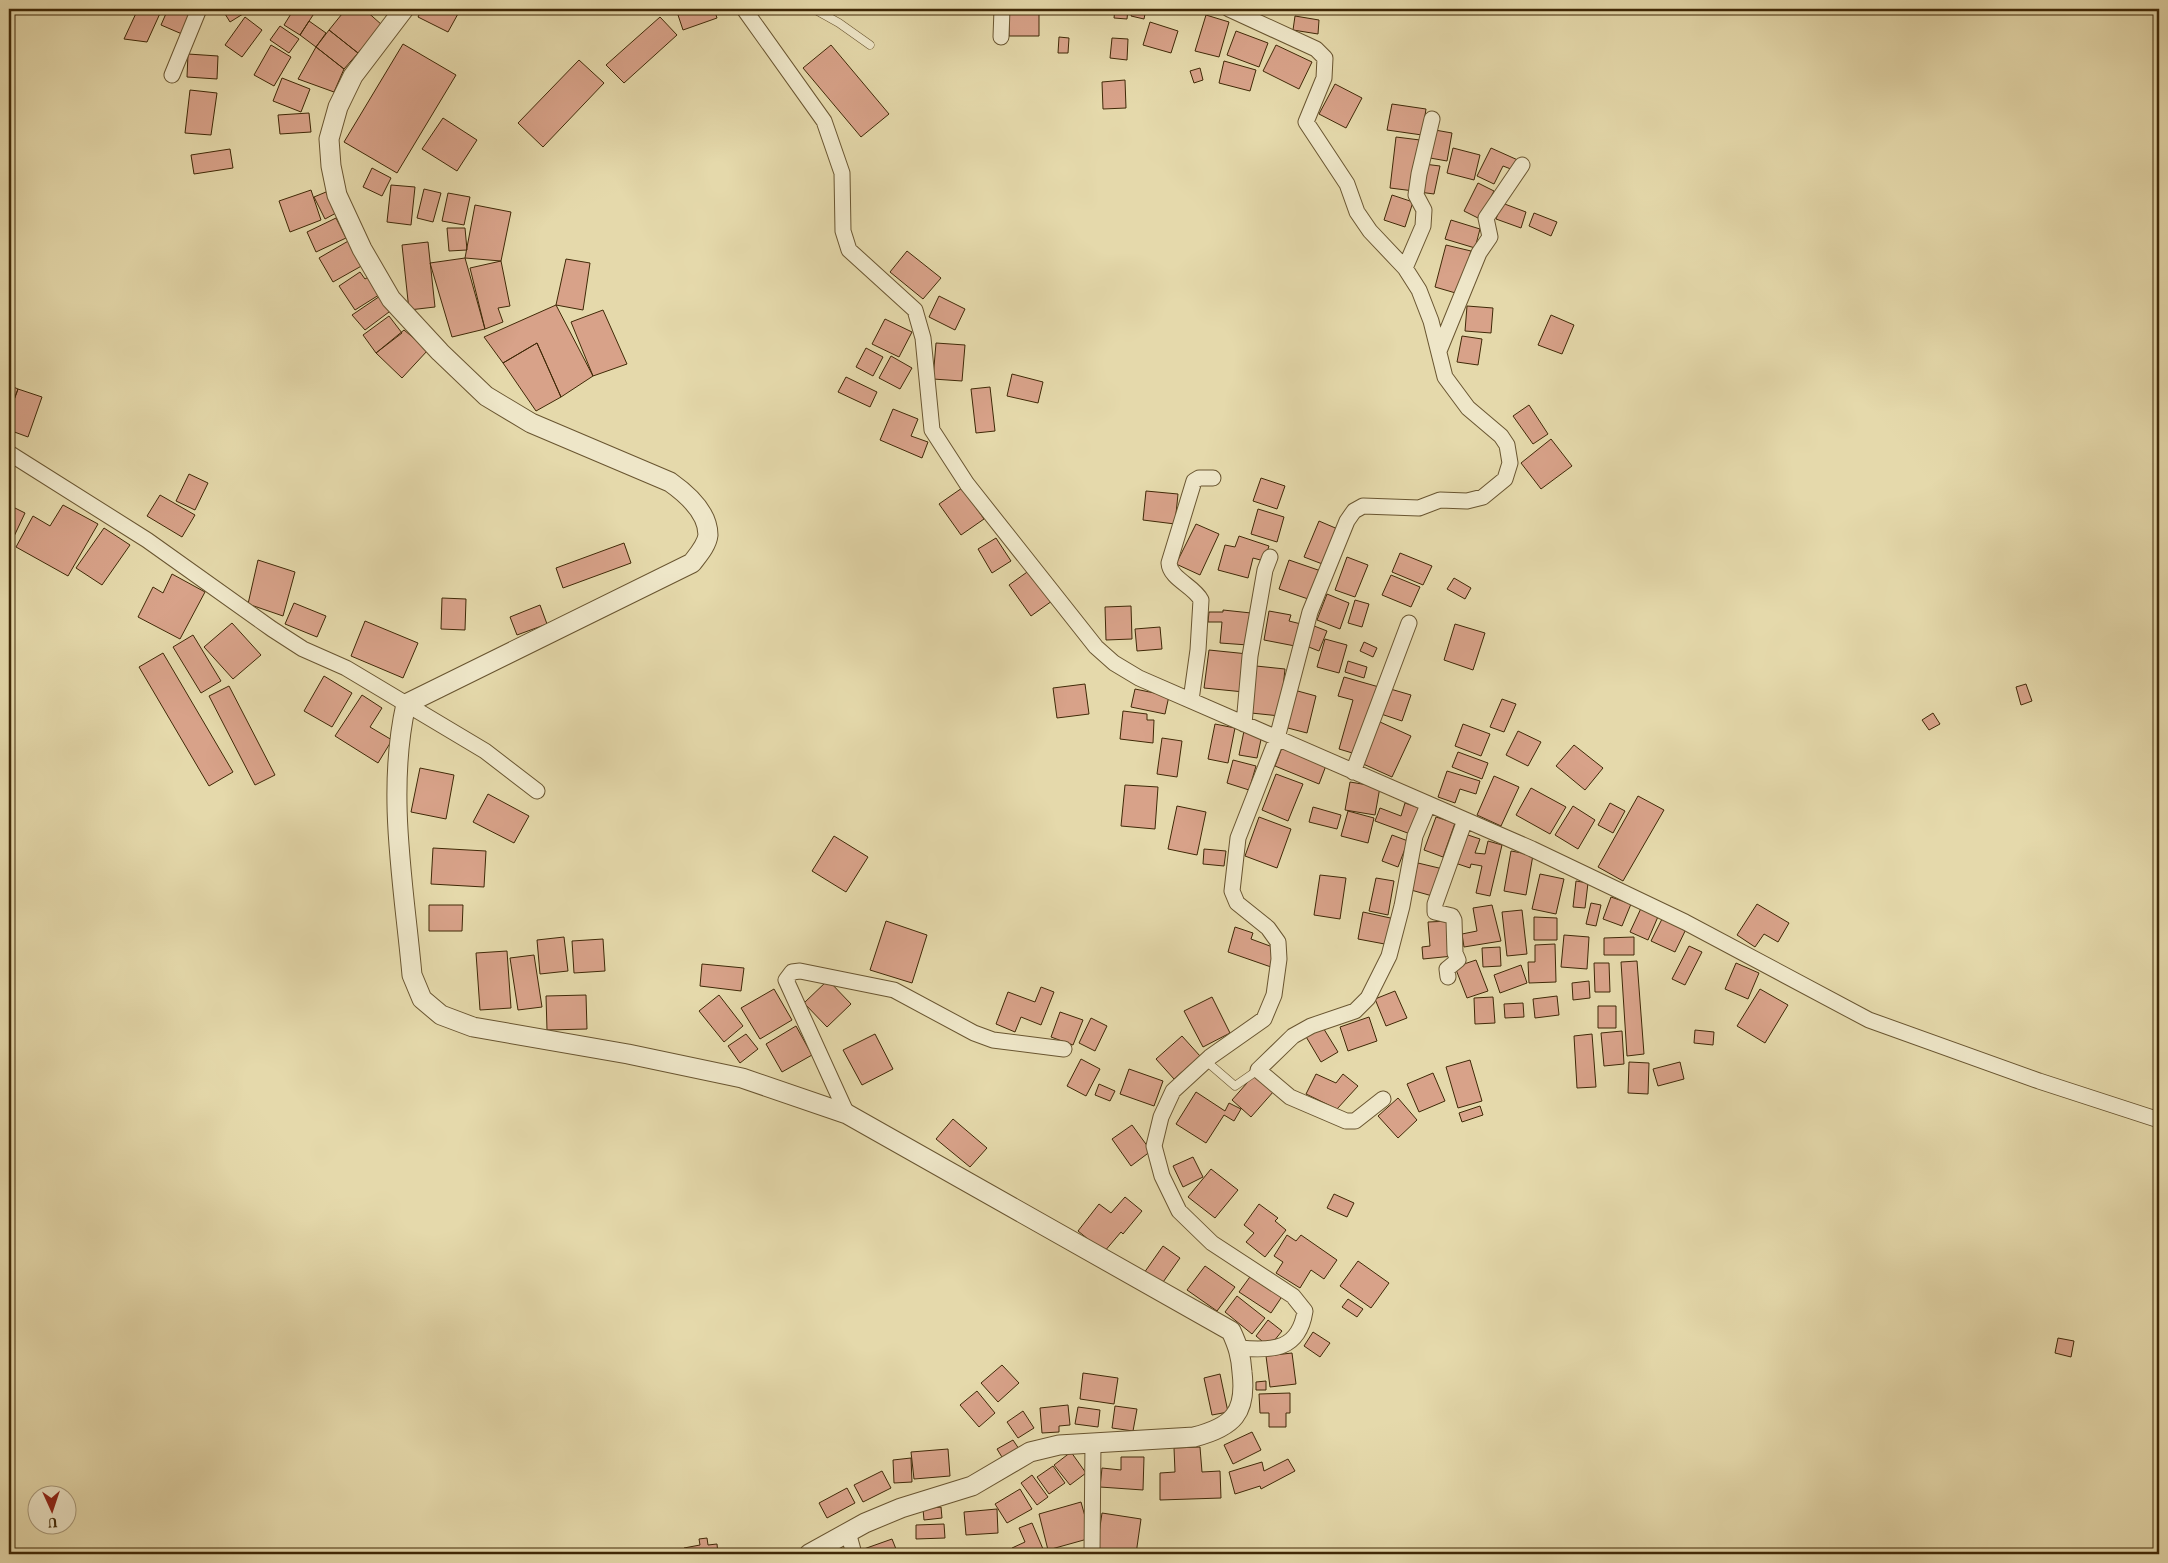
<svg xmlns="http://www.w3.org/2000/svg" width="2168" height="1563" viewBox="0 0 2168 1563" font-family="Vollkorn,serif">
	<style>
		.building { fill: #d8a289; stroke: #402907 }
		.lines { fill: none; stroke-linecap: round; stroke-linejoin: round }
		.service-casing { stroke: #695530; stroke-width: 9 }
		.minor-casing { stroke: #695530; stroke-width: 17 }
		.tertiary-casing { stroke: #695530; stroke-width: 21 }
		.service { stroke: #eee6c8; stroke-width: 8 }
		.minor { stroke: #eee6c8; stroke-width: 15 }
		.tertiary { stroke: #eee6c8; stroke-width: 19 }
	</style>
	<rect width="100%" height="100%" fill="#e5d9ab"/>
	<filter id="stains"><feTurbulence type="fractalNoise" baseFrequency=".004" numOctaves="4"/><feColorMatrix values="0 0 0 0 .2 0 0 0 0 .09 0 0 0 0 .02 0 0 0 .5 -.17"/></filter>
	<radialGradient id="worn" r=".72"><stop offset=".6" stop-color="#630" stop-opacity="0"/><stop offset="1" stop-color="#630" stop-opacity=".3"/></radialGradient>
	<path class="building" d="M138,9H162L147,42L124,39Z
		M168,9H192L182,34L161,25Z
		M222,9H251L230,22Z
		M294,9H311L315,12L300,35L284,25Z
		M346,9H364L382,25L358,53L329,30Z
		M422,9H453L459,12L448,32L418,17Z
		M676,9H714L717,18L683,30Z
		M1009,9H1039V36H1009Z
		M1115,9H1128L1127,19L1114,18Z
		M1133,9H1146L1144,19L1131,16Z
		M1206,15L1229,22L1219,57L1195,51Z
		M1295,16L1319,20L1318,34L1293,30Z
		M245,17L262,30L242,57L225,45Z
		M660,17L677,35L624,83L606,65Z
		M309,21L326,33L316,47L300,35Z
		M1150,22L1178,31L1171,53L1143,45Z
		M280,26L299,39L289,53L270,40Z
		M329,30L358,53L344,69L316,47Z
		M1236,31L1268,43L1259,67L1227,55Z
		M1059,37L1069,38L1068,53H1058Z
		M1112,38L1128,39L1127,60L1110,58Z
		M403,44L456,75L397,173L344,142Z
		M271,45L291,57L274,86L254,75Z
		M831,45L889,114L861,137L803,68Z
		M1276,45L1312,62L1299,89L1263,71Z
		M316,47L344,69L334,92L298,79Z
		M188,54L218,56L217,79L187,77Z
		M579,60L604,83L543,147L518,123Z
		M1224,61L1256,70L1250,91L1219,83Z
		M1200,68L1203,80L1194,83L1190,71Z
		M282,78L310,89L301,112L273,101Z
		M1125,80L1126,108L1103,109L1102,82Z
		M1335,84L1362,98L1346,128L1319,114Z
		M190,90L217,93L211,135L185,133Z
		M1392,104L1426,109L1422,135L1387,130Z
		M309,113L311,132L280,134L278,115Z
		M443,118L477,140L457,171L422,149Z
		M1435,130L1452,133L1447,161L1430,158Z
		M1396,137L1420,140L1414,191L1390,188Z
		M1453,148L1480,155L1474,180L1447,173Z
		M1491,148L1520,161L1516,171L1503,166L1494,184L1477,176Z
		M230,149L233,168L194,174L191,155Z
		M1424,164L1440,166L1434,194L1419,192Z
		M372,168L391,178L382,196L363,187Z
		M1478,183L1494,191L1480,219L1464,211Z
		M391,185L415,187L411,225L387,222Z
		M424,189L441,193L433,222L417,218Z
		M311,190L321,220L290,232L279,201Z
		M326,192L336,213L325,219L314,197Z
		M448,193L470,197L464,225L442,221Z
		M1392,195L1413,202L1405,227L1384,220Z
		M1502,203L1526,212L1521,228L1496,219Z
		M475,205L511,212L501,261L465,258Z
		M1534,213L1557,222L1551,236L1529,226Z
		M336,218L346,238L316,252L307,232Z
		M1451,220L1480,229L1475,248L1445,239Z
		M447,228H465L467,250L449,251Z
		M350,240L365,264L333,282L319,258Z
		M428,242L435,307L409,310L402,245Z
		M1446,245L1471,251L1459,294L1435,287Z
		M907,251L941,278L923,299L890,272Z
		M465,258L485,329L452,337L430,263Z
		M566,259L590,263L583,310L556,305Z
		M501,261L510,306L498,308L503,322L485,329L470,268Z
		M360,272L365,279L370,276L382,293L355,310L339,286Z
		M383,294L393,309L365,330L352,315Z
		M939,296L965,309L955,330L929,317Z
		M556,305L593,376L561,397L537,343L503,363L484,337Z
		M1467,306L1493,308L1491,333L1465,331Z
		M603,310L627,364L593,376L571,322Z
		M1551,315L1574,325L1562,354L1538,345Z
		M389,316L402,333L376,353L363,335Z
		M885,319L912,332L899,357L872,344Z
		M404,330L428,350L402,378L376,353Z
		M1462,336L1482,339L1478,365L1457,362Z
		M537,343L561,397L536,411L503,363Z
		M936,343L965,345L962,381L933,379Z
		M866,348L883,357L873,376L856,367Z
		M891,356L912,368L900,389L879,378Z
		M1012,374L1043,382L1038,403L1007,396Z
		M846,377L877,392L870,407L838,392Z
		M9,385L18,389L9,413Z
		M990,387L995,431L976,433L971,389Z
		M18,389L42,397L28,437L9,430V414Z
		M1529,405L1548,434L1533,444L1513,416Z
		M893,409L918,419L911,436L928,442L922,458L880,440Z
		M1551,439L1572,466L1541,489L1521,463Z
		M189,474L208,483L195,510L176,501Z
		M1261,478L1285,486L1277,509L1253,501Z
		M962,488L984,519L961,535L939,504Z
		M1146,491L1178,494L1175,524L1143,520Z
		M160,495L195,515L182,537L147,516Z
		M9,505L25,513L9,547Z
		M63,505L98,524L68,576L16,547L33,516L50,526Z
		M1258,509L1284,517L1277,542L1251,534Z
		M1319,521L1340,530L1325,565L1304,557Z
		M1196,524L1219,534L1200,575L1176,564Z
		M104,528L130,545L102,585L76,568Z
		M1239,536L1269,546L1264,561L1253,558L1248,578L1218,570L1225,545L1235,547Z
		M996,538L1011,561L992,573L978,549Z
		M624,543L631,563L563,588L556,568Z
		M1400,553L1432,566L1423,585L1392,572Z
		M1347,557L1368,565L1355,597L1335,590Z
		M258,560L295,572L283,616L248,604Z
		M1289,560L1321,571L1311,600L1279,589Z
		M1030,570L1052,601L1031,616L1009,585Z
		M172,574L205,592L180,639L138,617L153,587L163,593Z
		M1391,575L1420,587L1411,607L1382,595Z
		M1454,578L1471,588L1465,599L1447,589Z
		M1327,594L1349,603L1340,629L1317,620Z
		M442,598L466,599L465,630L441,629Z
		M1355,600L1369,604L1362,627L1348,623Z
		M294,603L326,616L317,637L285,624Z
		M540,605L547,624L517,635L510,617Z
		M1131,606L1132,639L1106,640L1105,607Z
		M1223,610L1251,613L1248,645L1220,643L1222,622H1208L1209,612H1223Z
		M1269,611L1291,615L1289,621L1301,624L1295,646L1264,640Z
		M365,621L418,643L403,678L351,656Z
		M232,623L261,655L233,679L204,647Z
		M1309,624L1327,631L1319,651L1301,644Z
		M1455,624L1485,633L1473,670L1444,660Z
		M1160,627L1162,649L1137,651L1135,629Z
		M193,635L221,681L201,693L173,647Z
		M1325,639L1347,645L1339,673L1317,667Z
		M1364,642L1377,648L1373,657L1360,651Z
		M1209,650L1248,654L1244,692L1204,688Z
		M163,653L233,772L209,786L139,667Z
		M1348,661L1367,667L1364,678L1345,672Z
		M1256,666L1285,669L1280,716L1251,713Z
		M324,676L352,693L332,727L304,711Z
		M1344,677L1379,687L1359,755L1339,749L1353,700L1338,696Z
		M1085,684L1089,714L1057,718L1053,688Z
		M2026,684L2032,701L2021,705L2016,687Z
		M229,686L275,775L255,785L209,696Z
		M1387,688L1411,695L1402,721L1378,713Z
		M1135,689L1169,696L1165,714L1131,707Z
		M1294,690L1316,696L1307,733L1284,727Z
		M362,695L382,708L370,727L392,740L378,763L335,736Z
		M1502,699L1516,704L1504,732L1490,727Z
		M1123,711L1147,714V720H1154L1153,743L1120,739Z
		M1933,713L1940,724L1929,730L1922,720Z
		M1380,722L1411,736L1392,777L1361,763Z
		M1215,724L1235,728L1228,763L1208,759Z
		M1463,724L1490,734L1481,756L1455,746Z
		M1244,731L1262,735L1257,758L1239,755Z
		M1518,731L1541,742L1528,766L1506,755Z
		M1162,738L1182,741L1177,777L1157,774Z
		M1283,745L1327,763L1319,784L1275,766Z
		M1574,745L1603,768L1585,790L1556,766Z
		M1458,752L1488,763L1482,779L1452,767Z
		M1233,760L1256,766L1249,790L1227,783Z
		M420,768L454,775L446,819L411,812Z
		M1447,771L1480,781L1476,794L1460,789L1455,803L1438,797Z
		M1276,774L1303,784L1288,821L1262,810Z
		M1494,776L1519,787L1501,826L1477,815Z
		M1350,782L1380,787L1375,815L1345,810Z
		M1125,785L1158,787L1155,829L1121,826Z
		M1531,788L1566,807L1550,834L1516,815Z
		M488,794L529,816L514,843L473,822Z
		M1638,796L1664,810L1623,881L1598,867Z
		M1405,803L1422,809L1413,835L1375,821L1380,808L1401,816Z
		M1610,803L1625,811L1613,833L1598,825Z
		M1177,806L1206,812L1197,855L1168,849Z
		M1573,806L1595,820L1578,849L1555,835Z
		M1313,807L1341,815L1337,829L1309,822Z
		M1348,811L1374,818L1368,843L1341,836Z
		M1259,817L1291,829L1277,868L1245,856Z
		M1436,817L1455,823L1443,857L1424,850Z
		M1465,834L1480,839L1475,853L1485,854L1488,841L1502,845L1490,896L1476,893L1482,866L1471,864L1470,868L1455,863Z
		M1392,835L1408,841L1398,867L1382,861Z
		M834,836L868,857L846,892L812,871Z
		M433,848L486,851L484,887L431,884Z
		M1204,849L1226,851L1224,866L1203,864Z
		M1511,851L1533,855L1526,895L1504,891Z
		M1418,863L1443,869L1436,897L1411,890Z
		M1540,874L1564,879L1556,914L1532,909Z
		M1320,875L1346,878L1340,919L1314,915Z
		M1376,878L1394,881L1388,915L1369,911Z
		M1576,881L1588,883L1585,908L1573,907Z
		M1611,897L1631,904L1622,926L1603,919Z
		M1591,903L1601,905L1596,926L1586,924Z
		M1643,904L1660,912L1648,940L1630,932Z
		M1757,904L1789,923L1778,942L1764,934L1755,947L1737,935Z
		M429,905H463L462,931H429Z
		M1492,905L1501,941L1464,947L1462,934L1477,931L1473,908Z
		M1522,910L1527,954L1507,956L1502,912Z
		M1363,912L1395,919L1390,945L1358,939Z
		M1664,915L1687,927L1675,952L1651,941Z
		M1534,917L1557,918V940H1534Z
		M886,921L927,935L912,983L870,970Z
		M1450,921L1453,956L1423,959L1422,947L1430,946L1428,922Z
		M1235,927L1253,933L1251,939L1278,949L1271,967L1228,952Z
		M1564,935L1589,937L1587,969L1561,967Z
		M564,937L568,971L540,974L537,940Z
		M1634,937V955H1604V938Z
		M603,939L605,971L574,973L572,941Z
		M1555,944L1556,982L1529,983L1528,962H1535V945Z
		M1689,946L1702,952L1685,985L1672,979Z
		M1500,947L1501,966L1483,967L1482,948Z
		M507,951L511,1008L480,1010L476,953Z
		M534,955L542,1007L518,1010L510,958Z
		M1476,960L1488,991L1467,998L1455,967Z
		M1637,961L1644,1054L1627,1056L1621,962Z
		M1594,963H1609L1610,992H1595Z
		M1736,963L1759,973L1748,999L1725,989Z
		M702,964L744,968L741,991L700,986Z
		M1521,965L1527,983L1500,993L1494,975Z
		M828,980L851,1004L827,1027L804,1003Z
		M1589,981L1590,998L1573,1000L1572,983Z
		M1041,987L1054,992L1041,1025L1021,1017L1015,1032L996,1024L1008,992L1035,1002Z
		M774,989L792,1020L760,1039L741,1008Z
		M1760,989L1788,1005L1765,1043L1737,1026Z
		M1395,991L1407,1018L1386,1026L1375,999Z
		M586,995L587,1029L547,1030L546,996Z
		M719,995L743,1026L724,1042L699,1011Z
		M1557,996L1559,1015L1535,1018L1533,999Z
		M1212,997L1230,1033L1203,1047L1184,1011Z
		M1493,997L1495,1023L1475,1024L1474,998Z
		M1523,1003L1524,1017L1505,1018L1504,1004Z
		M1598,1006H1616V1028H1598Z
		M1060,1012L1083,1020L1073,1045L1051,1037Z
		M1369,1017L1377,1041L1348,1051L1340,1027Z
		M1091,1018L1107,1026L1095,1051L1079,1043Z
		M796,1026L812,1055L782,1072L766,1044Z
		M1322,1026L1338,1052L1321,1062L1305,1035Z
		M1695,1030L1714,1032L1713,1045L1694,1043Z
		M1622,1031L1624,1064L1604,1066L1601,1033Z
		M746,1034L758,1049L740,1063L728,1046Z
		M875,1034L893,1069L862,1085L843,1050Z
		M1592,1034L1596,1087L1577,1088L1574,1036Z
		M1182,1036L1200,1056L1174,1079L1156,1059Z
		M1081,1059L1100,1069L1086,1096L1067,1086Z
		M1470,1060L1482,1101L1458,1108L1446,1067Z
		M1629,1062L1649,1063L1648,1094L1628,1093Z
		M1680,1062L1684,1079L1658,1086L1653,1069Z
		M1129,1069L1163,1081L1154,1106L1120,1094Z
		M1433,1073L1445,1101L1419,1112L1407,1084Z
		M1316,1074L1336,1083L1343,1074L1358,1086L1337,1109L1306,1094Z
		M1254,1075L1274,1091L1251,1117L1232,1100Z
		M1099,1084L1115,1091L1110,1101L1095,1095Z
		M1196,1092L1225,1111L1229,1103L1241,1109L1234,1121L1224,1115L1206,1143L1176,1124Z
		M1398,1098L1417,1120L1398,1138L1378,1116Z
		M1480,1106L1483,1115L1462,1122L1459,1113Z
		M953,1119L987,1148L970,1167L936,1139Z
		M1132,1125L1151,1151L1131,1166L1112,1139Z
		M1193,1157L1203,1177L1183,1187L1173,1166Z
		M1211,1169L1238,1190L1215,1218L1188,1197Z
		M1334,1194L1354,1203L1347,1217L1327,1208Z
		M1125,1197L1142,1211L1123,1234L1121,1232L1104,1252L1078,1231L1099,1204L1111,1213Z
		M1259,1204L1278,1218L1275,1221L1286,1230L1265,1257L1246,1242L1254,1233L1244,1225Z
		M1287,1235L1296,1241L1301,1235L1337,1260L1324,1279L1311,1270L1300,1288L1276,1273L1283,1262L1274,1256Z
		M1163,1246L1180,1258L1161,1285L1144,1273Z
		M1358,1261L1389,1283L1371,1308L1340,1286Z
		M1205,1266L1235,1287L1217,1311L1187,1290Z
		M1252,1274L1283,1295L1271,1313L1239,1292Z
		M1237,1296L1265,1318L1252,1334L1225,1312Z
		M1348,1299L1363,1309L1357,1317L1342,1307Z
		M1268,1320L1282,1331L1269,1347L1256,1336Z
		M1313,1332L1330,1343L1320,1357L1304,1346Z
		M2058,1338L2074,1341L2071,1357L2055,1353Z
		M1292,1353L1296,1384L1270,1387L1266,1356Z
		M1002,1365L1019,1383L998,1402L981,1383Z
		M1083,1373L1118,1378L1114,1404L1080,1399Z
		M1220,1374L1228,1412L1212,1415L1204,1378Z
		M1266,1381V1390H1256V1382Z
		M977,1391L995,1413L979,1427L960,1405Z
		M1290,1393V1413H1286V1427H1269V1413H1260L1259,1394Z
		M1068,1405L1070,1425L1059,1426V1432L1042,1433L1040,1408Z
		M1115,1406L1137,1409L1133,1431L1112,1428Z
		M1078,1407L1100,1410L1098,1427L1075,1424Z
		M1023,1411L1034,1428L1018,1438L1007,1422Z
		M1252,1432L1261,1450L1233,1464L1224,1445Z
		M1013,1440L1021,1452L1005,1462L997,1449Z
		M1200,1447L1202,1472L1220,1471L1221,1498L1160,1500V1473L1175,1472L1174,1448Z
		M948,1449L950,1476L914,1479L911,1452Z
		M1071,1452L1086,1473L1070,1485L1054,1465Z
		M1121,1457H1144L1143,1490L1100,1487L1102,1468L1121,1470Z
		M911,1458L912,1482L894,1483L893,1460Z
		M1288,1459L1295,1471L1261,1489L1260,1486L1235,1494L1229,1472L1262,1462L1264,1471Z
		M1053,1466L1065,1483L1049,1494L1037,1477Z
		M882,1471L891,1488L863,1502L854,1485Z
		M1032,1475L1048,1497L1037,1505L1021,1483Z
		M847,1488L855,1503L827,1518L819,1503Z
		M1020,1489L1032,1509L1007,1523L995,1504Z
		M1081,1502L1091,1538L1048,1550L1039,1514Z
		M941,1507L942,1518L924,1520L923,1509Z
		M997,1509L998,1533L966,1535L964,1512Z
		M1102,1513L1141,1519L1136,1554H1096Z
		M1032,1523L1043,1549L1031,1554H1014L1012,1548L1025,1542L1019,1528Z
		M944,1524L945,1538L916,1539V1525Z
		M707,1538L708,1545L717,1544L718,1554H685L684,1548L700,1545L699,1539Z
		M892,1539L898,1554H862L861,1550Z"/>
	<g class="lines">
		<defs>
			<path id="service" d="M814,9L839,23L870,45
				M1206,1061L1235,1086L1258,1070"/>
			<path id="minor" d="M744,9L824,121L842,173L843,231L849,250L915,310L923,338L932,430L967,484L1096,647L1114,663L1139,678L1532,849L1685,922L1869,1020L2039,1081L2159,1120
				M1229,9L1316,49L1325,58L1324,78L1306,122L1347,184L1357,212L1370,231L1405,268L1419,290L1431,321L1445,377L1468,408L1501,436L1507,445L1510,463L1505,479L1483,497L1467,501L1440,500L1419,508L1363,506L1354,511L1347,521L1310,612L1277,738L1238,838L1232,891L1237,903L1268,928L1278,942L1279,959L1274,995L1264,1019L1210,1057L1173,1091L1161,1117L1154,1146L1162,1176L1179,1211L1212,1243L1293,1296L1305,1311C1299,1350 1273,1351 1240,1348
				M1001,37L1002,9
				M172,75L199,9
				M1405,268L1423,226L1424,210L1416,195L1419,174L1432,119
				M1439,351L1479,253L1490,237L1486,218L1522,165
				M9,453L147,540L272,629L303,649L346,668L485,751L537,791
				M1191,700L1198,650L1201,600C1194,586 1170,579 1169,563L1194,481L1199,478H1213
				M1244,724L1250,656L1265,570L1270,557
				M1353,772L1409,623
				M1448,977L1447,969L1458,960L1455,953L1454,920L1452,916L1435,912V904L1465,820
				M1383,1099L1355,1121H1346L1290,1097L1258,1070L1293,1036L1311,1026L1355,1011L1368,998L1389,956L1402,906L1415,836L1428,805
				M847,1114L786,980L792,972L800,971L894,990L974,1033L993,1040L1064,1049
				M848,1532L854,1554
				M1092,1554L1093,1442"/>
			<path id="tertiary" d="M404,9L353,76L338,107L329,139L331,166L337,195L362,249L391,299L440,352L486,396L531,423L670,482C687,494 708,512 708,535C707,545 698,555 692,563L406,704C386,793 404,886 412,975L422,999L441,1015L473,1027L628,1054L742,1078L847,1114L1231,1331C1238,1346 1241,1356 1242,1372C1247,1413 1233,1427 1194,1437L1059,1445L1030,1452L972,1486L901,1508L865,1523L809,1554"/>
		</defs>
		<use href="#service" class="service-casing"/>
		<use href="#minor" class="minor-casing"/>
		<use href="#tertiary" class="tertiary-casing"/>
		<use href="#service" class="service"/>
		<use href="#minor" class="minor"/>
		<use href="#tertiary" class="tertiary"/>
	</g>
	<rect width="2168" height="1563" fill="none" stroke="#e5d9ab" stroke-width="30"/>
	<rect x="10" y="10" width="2148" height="1543" fill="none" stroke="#402907" stroke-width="2.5"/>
	<rect x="15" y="15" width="2138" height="1533" fill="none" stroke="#402907"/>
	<g transform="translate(52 1510) rotate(177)"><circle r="24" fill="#eee6c8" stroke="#a89a7b"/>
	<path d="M0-4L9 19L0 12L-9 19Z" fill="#8f2418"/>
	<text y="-8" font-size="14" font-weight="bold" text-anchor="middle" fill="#402907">U</text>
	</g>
	<rect width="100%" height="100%" filter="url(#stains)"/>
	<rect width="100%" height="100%" fill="url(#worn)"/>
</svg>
